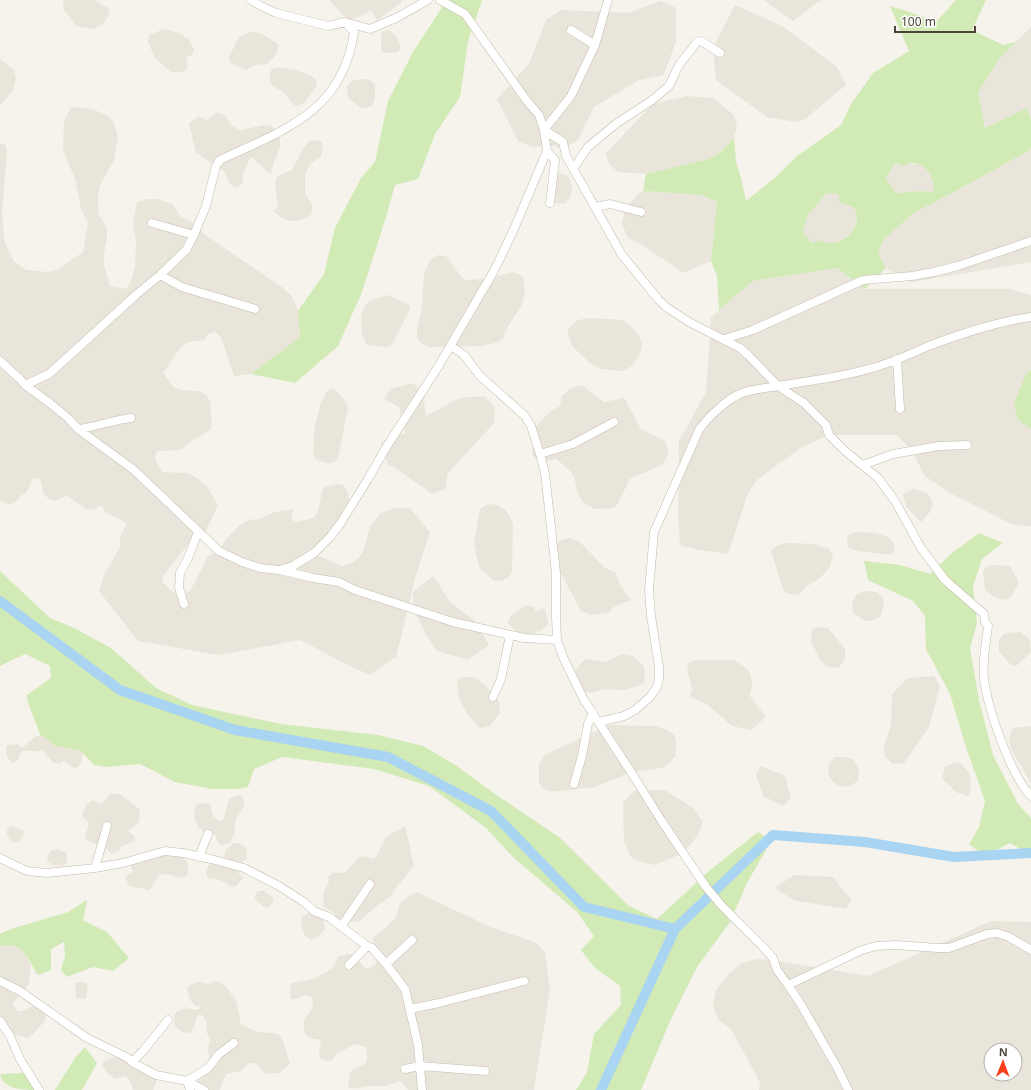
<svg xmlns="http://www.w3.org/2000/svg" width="1031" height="1090" viewBox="0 0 1031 1090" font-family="'Noto Sans',sans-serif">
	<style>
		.residential { fill: #eae5da; fill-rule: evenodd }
		.green { fill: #d2eab5; fill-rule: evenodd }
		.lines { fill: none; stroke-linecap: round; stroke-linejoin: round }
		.river { stroke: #a9d4f2; stroke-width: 10 }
		.minor-casing { stroke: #c2bbae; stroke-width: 9 }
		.minor { stroke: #fff; stroke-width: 8 }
	</style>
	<rect width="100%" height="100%" fill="#f6f3ec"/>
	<path class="residential" d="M63,0H94L108,8L110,13L104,23L94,29L76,26L64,10Z
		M329,0H401L402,2L377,21L371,10L365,14L351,20L347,19Z
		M764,0H821L793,21Z
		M660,1L676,8V41L664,75L639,80L594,107L578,140L564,148L552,146L532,147L518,141L497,99L529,64L546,20L561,10L628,13Z
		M735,5L782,26L837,67L846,85L805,119L797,122L767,117L716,80L713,48Z
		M1031,27V120L1027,108L985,128L978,93L999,59Z
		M164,29L180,33L189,40L194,50L192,55L187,57V68L183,72H171L154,57L148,41L149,35Z
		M388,30L392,32L397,38L400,45V49L397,52L384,53L381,50V34L384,31Z
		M250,32L261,33L279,45L275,56L267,64L255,65L246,70L230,63L229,57L239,37Z
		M0,59L14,70L16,80L13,90L0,106Z
		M276,67L295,70L310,75L316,80L317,83L316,87L304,103L296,106L293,104L285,94L271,84L270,80V72L272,69Z
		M365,79L372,81L375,85V97L373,104L370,107L361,108L348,98L347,86L353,80Z
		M686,96L713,98L734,115L737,126L734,138L721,152L709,159L646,174L618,172L609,164L606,153L653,104Z
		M75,107L93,109L109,117L113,121L118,137L114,160L100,185L98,196V213L107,228V239L104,253V265L110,286L127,289L132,278L135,266L136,241L133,224L137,202L148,199H159L173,205L181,217L197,225L204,234L283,288L291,295L296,305L298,311L300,337L251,374L234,376L221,337L215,332L208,334L204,340L188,342L181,347L163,373L174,387L180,390L198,391L206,395L210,401L212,426L210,430L187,444L181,450L157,451L155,459L162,472L186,473L194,476L206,485L218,505L206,531L197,539L189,543L163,576L162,581L170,590L179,595L185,594L190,591L208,556L218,552L227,538L239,526L249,520L260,519L275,512L294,509L291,518L295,522L311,519L316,515L318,510L323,488L329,486L339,484L344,486L349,495V506L341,522L320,541L315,550L316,555L342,566L353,563L363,553L370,526L381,513L396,508H410L430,532L416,575L396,657L370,675L350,666L300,640L218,655L138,641L99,591L104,575L120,547V537L127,523L105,512L101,505L94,510L86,509L66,495L59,500H51L44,495L40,479L33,478L27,492L21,496L15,502L8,505L0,500V143L5,144L7,150L2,211L4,240L13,260L26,270L48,272L57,270L83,252L88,223L81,209L75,179L63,150L64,121L70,109Z
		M217,113L225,115L231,125L237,129L241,130L264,125L271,126L277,131L280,139V146L270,174L252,157L249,160L243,174L242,178L244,181L239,187L235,188L229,182L224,171L196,153L189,123L199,116L207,121L209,118Z
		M317,140L321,142L323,145L321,157L313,162L308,168L305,177V193L313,207L311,215L301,220L293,221L285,220L273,211L278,207L275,183L277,176L292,170L304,147L309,141Z
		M1031,147V262L912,282L886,268L878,253L884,239L914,213L965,186L1030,150Z
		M895,163L904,166L907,164H920L929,172L934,182V190L930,192L921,191L896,193L886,178Z
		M557,172L568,176L572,185L571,197L565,204L553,203L548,197V180L550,176Z
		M643,191L701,195L717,202L711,261L683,273L644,246L628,238L622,224L625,209L637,195Z
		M827,193L839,194L854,207L857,215L856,223L851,232L841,241L836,243H812L803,232L808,215Z
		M438,255L446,256L464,280L486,279L513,272L523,276L525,292L522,304L504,333L505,336L499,342L482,346L429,347L422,344L417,338V330L422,307L424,274L430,260Z
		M837,268L865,289H1010L1031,295V370L1026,374L1018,420L1031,429V526L1013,525L948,492L925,476L911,449L896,435H828L799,449L757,480L748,493L728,554L694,549L680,545L678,514L679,441L706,392L711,317L753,281Z
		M388,295L408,304L410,309L392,344L387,347L367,345L362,334L361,313L367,303L377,298Z
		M590,318L624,320L635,330L642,342L640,354L632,366L623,371L601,369L591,364L572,346L568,335V329L578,320Z
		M413,383L423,394L426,416L459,398L485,396L495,408L494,423L448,473L445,489L432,494L394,467L388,465L381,442L405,433L399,407L384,399L390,389Z
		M582,385L604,402L624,398L641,429L665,441L669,453L662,465L630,479L617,505L613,508L594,509L583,502L577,492L574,475L557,459L538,462L532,454L534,428L551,411L560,406L562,396L570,389Z
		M331,389L336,390L343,398L348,408L338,458L334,462L328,463L316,460L313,453L315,425L321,403L326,393Z
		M913,489L926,492L933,502L930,512L921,522L906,507L903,494Z
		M488,504L497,505L505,510L510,516L513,525L512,572L508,578L500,581L493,580L479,567L474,543L480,509Z
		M856,532L876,533L888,537L892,541L895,547L892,555L858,551L848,548L847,537L851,533Z
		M569,538L579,541L605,568L616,573L619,583L631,600L614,607L608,613L590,615L581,611L556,564L554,549L559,541Z
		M787,543L814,544L829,549L833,555L830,567L821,577L806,587L800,594L793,595L787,593L783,589L771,551L776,546Z
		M992,565L1010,566L1018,580L1017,587L1011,597L1006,600L994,597L985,590L983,572L986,567Z
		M433,576L451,603L474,620L489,645L468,660L437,651L426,634L413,609V592Z
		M864,591L877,592L883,597L884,604L881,615L877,619L871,621H865L853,612L852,604L856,595Z
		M527,605L535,607V612L544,608L549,624L539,632L522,638L508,623V621L511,615L523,607Z
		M816,627L828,628L845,649V660L838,668L826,667L819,658L811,641L812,630Z
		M1021,632L1030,640L1031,652L1016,666L1011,665L999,652V640L1002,635L1007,633Z
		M622,654L633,656L641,663L644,667L645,678L643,684L624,690L604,689L590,693L580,691L572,674L582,662L586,659L603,662L608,661Z
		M694,660H734L748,670L751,675L752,686L750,696L766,717L751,730L732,726L707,704L690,697L692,689L687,668L689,663Z
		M934,676L940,686L929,727L904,763L893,764L885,757L884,746L891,726L892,694L908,678Z
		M461,677H473L478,679L496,696L499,702L500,713L490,726L480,728L468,715L459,699L457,681Z
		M612,725L654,726L665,729L674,735L676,740V756L667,765L662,768L633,772L595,787L560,791H549L543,788L539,783V764L546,754L603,728Z
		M1031,726V783L1011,749L1009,738L1013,728Z
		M36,736H41L45,737L55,746L81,751L83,753V755L80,765L76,768L70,766L64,761L60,764L54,763L43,751H22L17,761L12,763L7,757L6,747L8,745L17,744L20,747H23Z
		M834,757H845L854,760L859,770L858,781L848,787L837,785L829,777L828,767Z
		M956,762L960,763L963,766L969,773L971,781L970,794L967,796L956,792L942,778L945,767Z
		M761,766L785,776L791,798L783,806L763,796L756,775Z
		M665,790L693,808L703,821L698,835L683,853L655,865L636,861L630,856L624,841L623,803L633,791Z
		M110,793L121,795L138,808L140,811L139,822L128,831L134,836L135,839L133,842L122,846L118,851L114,853H111L105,848L85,839L89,822L83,818L82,814L87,804L93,800L100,804L106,800Z
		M236,795H239L242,797L244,800V807L236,819L234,834L229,844L221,845L218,842L215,835L204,832L198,827L194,816L195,808L197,804L200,803L208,804L211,806L213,816L218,820L222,821L224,817L229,799Z
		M11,826L16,827L23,830L24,833L21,840L17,843L11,842L7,835V830Z
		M405,826L414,866L395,889L389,898L380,903L361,920L356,922L341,920L336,917L333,912L324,907L323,901L324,891L329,882L328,877L332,873H342L347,871L358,858L362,856L367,857L372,859L376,857L386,837Z
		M233,843H238L245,847L247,851V859L236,865L238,872L243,878L235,887H232L220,880L208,878L206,873L209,864H219L224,862L225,851Z
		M57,849L67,853V862L62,866L53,865L48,862L47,858L50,851Z
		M167,854H178L184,858L188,863V874L184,878L176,877L173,875L160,874L149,890L129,886L125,877L133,872L131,869L132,861Z
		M794,875L834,877L840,887L852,900L846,909L793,900L775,888Z
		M258,891H264L274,898L272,903L267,908L264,907L255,899V895Z
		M416,892L493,928L537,943L545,952L550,989L534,1090H408L400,1081L385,1086H369L352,1089L348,1086L350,1073L354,1069L365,1064L367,1059L366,1047L355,1044L336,1054L334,1058L330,1061H325L320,1058L319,1052L321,1042L317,1039H312L307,1036L304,1031V1021L313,1007V1002L311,997L306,995L296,999H291L290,988L292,983L313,979L332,969L338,957L348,954H353L365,968L368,969L375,965L378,958L377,949L372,938L380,933L397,916L399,905L410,895Z
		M314,912L320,914L324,921L325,929L318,937L311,940L305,936L302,928L301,920L303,916L306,914Z
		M991,921L1031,922V1090H759L760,1082L731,1029L718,1019L713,1005L716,990L727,976L740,964L757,959L773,960L868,976ZM991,1050H1015V1074H991Z
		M0,946H14L23,950L31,965L29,984L19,997L12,1003L18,1011H23L32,1006H38L46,1013L47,1015L44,1022L31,1036L27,1038L14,1034L8,1029L6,1021L0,1015Z
		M215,981H218L226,987L236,1000L241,1024L254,1031L278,1034L282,1039L290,1063L284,1069L279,1073L267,1074L261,1070L257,1063H249L241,1071L226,1074L220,1090H209L197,1082L212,1066L209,1059L208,1048L210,1040L207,1033L206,1021L202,1015H199L196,1018L194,1028L189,1033L182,1032L176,1027L174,1023V1015L179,1010L187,1008L197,1010L200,1008L199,1006H195L190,1000L187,988L190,985L198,982L208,984Z
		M79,982H84L88,984L86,998L81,999L76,998L75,983Z
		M122,1057L140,1066L155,1069L158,1073V1078L153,1090H133L129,1079L125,1076L116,1079L107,1073L102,1065L106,1060L112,1058Z"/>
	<path class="green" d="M444,0H482L468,41L460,97L435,134L418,179L395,185L386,217L362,292L338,346L295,383L251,374L300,337L298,311L324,274L335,228L361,178L375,162L388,101L413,52L441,9Z
		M956,0H986L972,30L1003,45L1016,42L999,59L978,93L985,128L1027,108L1031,120V147L1030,150L965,186L914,213L884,239L878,253L886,268L865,289L837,268L753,281L719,310L717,276L711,261L717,202L701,195L643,191L646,174L709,159L721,152L734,138L736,162L741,178L746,201L777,176L797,156L841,125L851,104L873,73L909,51L890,6L937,21ZM895,163L904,166C920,156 934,174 934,190L930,192L921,191L896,193L886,178ZM827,193L838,194L840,203L854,207C855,210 856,213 857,216C857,234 836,250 819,240L812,243L803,232L808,215Z
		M1031,370V429L1018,420L1014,404L1026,374Z
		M979,533L1003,543L982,559L973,586L977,623L970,648L979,700L993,755L1018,804L1031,818V855L1010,843L985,856L969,844L979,827L985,801L965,744L950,694L926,649L925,616L913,601L868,580L864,561L900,565L930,574L952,553Z
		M0,571L50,618L76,629L111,648L156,688L192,705L281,724L378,735L423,746L457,766L492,792L559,837L629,906L657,919L709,871L758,832L771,841L747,883L730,922L697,967L671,1019L641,1090H576L587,1072L594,1034L621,1005L620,986L595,968L581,950L594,936L577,912L514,858L486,828L429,786L374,769L282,757L254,769L248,787L237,789H212L175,782L140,764L108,767L94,765L81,751L55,746L45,737L41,736L28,703L27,695L51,678L50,666L25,654L0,666Z
		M87,900L83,920L107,932L129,958L113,971L93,967L67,977L61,970L65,956L64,942L51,949V970L38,975C31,965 25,947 13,946C9,945 4,946 0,946V934L11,929L68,912Z
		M85,1047L97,1063L82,1090H55L75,1058Z
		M23,1073L36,1090C23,1090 2,1089 0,1074Z"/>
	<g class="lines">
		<path class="river" d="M0,601L120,690L235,730L388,757L491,811L584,907L675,929
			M601,1090L675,929L773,835L865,842L954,857L1031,853"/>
		<defs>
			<path id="minor" d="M251,0L259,5L276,13L328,26L345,22L370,29L396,18L428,0
				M440,0L465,14L527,101L539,115L544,130L563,142L566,156L622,255L658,299L666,307L689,322L740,348L749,356L778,386L804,403L826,425L829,435L845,451L878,478L895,501L921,548L945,580L984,614L985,622L988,626C986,643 982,662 984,679C988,709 1010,774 1031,796
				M571,30L595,45
				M547,151L555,160L550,203
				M573,169L588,147L617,123L651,101L669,86L679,65L697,42L701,41L720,53
				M595,207L610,204L641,212
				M152,223L194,235
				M160,275L182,287L255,309
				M724,339L753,330L863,280L912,276L934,272L958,266L1031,241
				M451,346L464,355L480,376L525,416L531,426L540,454L545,473L556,573V617L557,640L563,657L584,700L631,772L661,820L706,887L722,906L762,946L773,958L777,970L788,985L800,1003L838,1069L848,1090
				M897,359L900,409
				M0,361L20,379L25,385L51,404L69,419L78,429L134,470L219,551L242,562L260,568L279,570L293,566L314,553L331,536L340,524L368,479L387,446L438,367L495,269L514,229L547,151L544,130L571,96L595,45L608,0
				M25,385L49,374L137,294L160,275L186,250L194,235L206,206L216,166L220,160C284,130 343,112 354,32L345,22
				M78,429C96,427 113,420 131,418
				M540,454L573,444L614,422
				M863,465L893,454L939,446L967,445
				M280,570L313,578L339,582L355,590L453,622L524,638L557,640
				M184,604L179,588L180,573L188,558L198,532
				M493,697L501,679L510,635
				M599,722L624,716L635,710L650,697L657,687L659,679V667L651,616L649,590L654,532L699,430C708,417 727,399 742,393C756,388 770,388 784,385C815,380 848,376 879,366C895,361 911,354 926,347C960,334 995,322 1031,317
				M574,784L582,756L588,724L593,713
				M199,857L208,834
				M0,858L27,871L47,873L95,868L123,863L165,851L183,853L211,859L244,868L279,886L304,902L314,911L329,917L367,946L372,948L386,964L405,989L418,1045L422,1090
				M95,868L107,826
				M341,927L370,884
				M386,964L412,940
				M349,965L367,946
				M0,981L20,991L87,1038L128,1058L132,1062L156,1075L187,1081L204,1090
				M788,985L862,950L876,946L895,945L938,948H949L987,934L997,933L1009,937L1031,950
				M410,1009L439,1003L524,981
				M0,1021L10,1036L20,1059L39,1090
				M132,1062L143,1051L168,1020
				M405,1069L420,1066L485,1071
				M190,1090L187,1081L208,1068L219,1054L234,1043"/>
		</defs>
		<use href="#minor" class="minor-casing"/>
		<use href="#minor" class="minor"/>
	</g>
	<g transform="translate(1003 1062) rotate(1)"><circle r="19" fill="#ffffff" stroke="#b7b4b0"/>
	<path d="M0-3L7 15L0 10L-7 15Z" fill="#fc3f1d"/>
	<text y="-6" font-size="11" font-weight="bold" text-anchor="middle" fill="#4b4439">N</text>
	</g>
	<path d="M895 26v6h80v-6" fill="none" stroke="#4b4439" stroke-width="2"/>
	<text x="901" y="26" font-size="12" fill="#4b4439" stroke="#ffffff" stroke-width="3" paint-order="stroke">100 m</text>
</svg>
